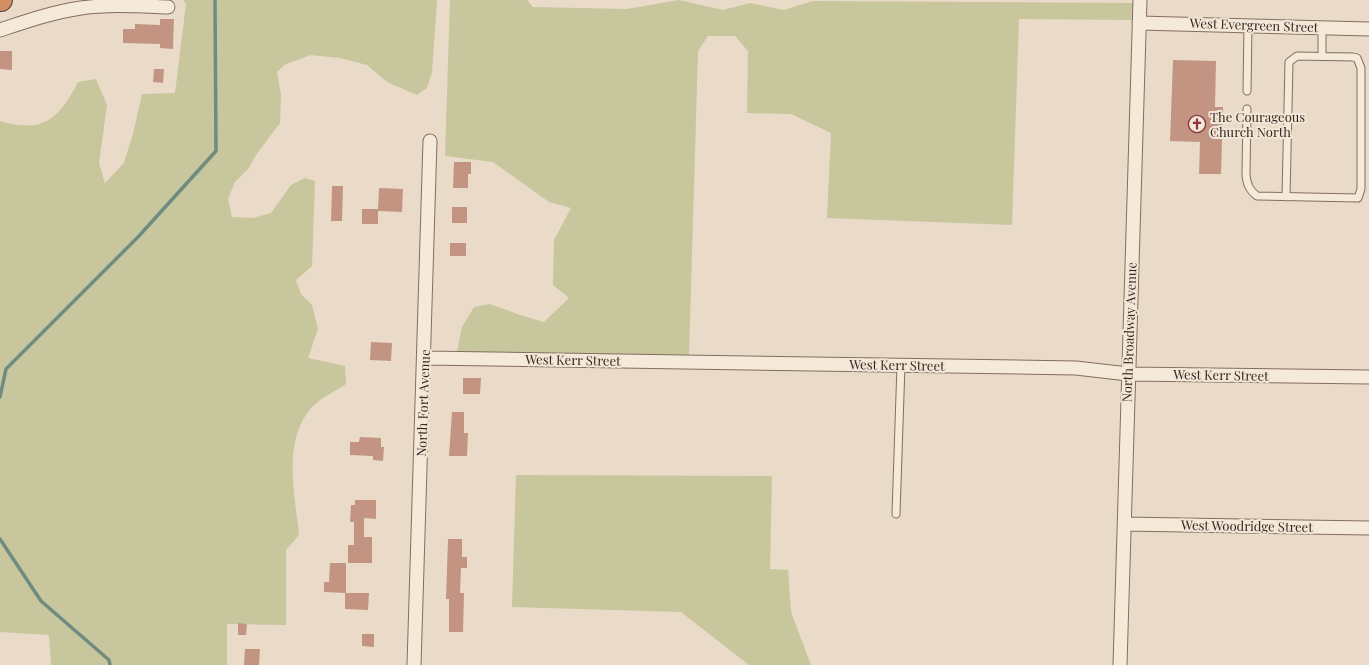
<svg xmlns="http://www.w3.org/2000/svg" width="1369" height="665" viewBox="0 0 1369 665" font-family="'Playfair Display',serif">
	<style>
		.green { fill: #c7c69d }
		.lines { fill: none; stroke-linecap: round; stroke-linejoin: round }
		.stream { stroke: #708c81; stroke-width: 3.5 }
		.building { fill: #c49482 }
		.lane-casing { stroke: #846d5f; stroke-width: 9 }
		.street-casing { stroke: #846d5f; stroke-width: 15 }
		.highway-casing { stroke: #523d32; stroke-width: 24 }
		.lane { stroke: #f5e9da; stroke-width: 7 }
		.street { stroke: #f5e9da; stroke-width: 13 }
		.highway { stroke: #d09062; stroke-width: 22 }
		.labels { text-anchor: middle; stroke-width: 4; stroke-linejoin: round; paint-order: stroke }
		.street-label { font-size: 13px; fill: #362821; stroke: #f2e6d7 }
		.poi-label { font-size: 13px; fill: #362821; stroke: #f2e6d7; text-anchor: start }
	</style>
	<rect width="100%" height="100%" fill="#eadbc8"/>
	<path class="green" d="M183,0H437L432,72L427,88L417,95L387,82L367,65L340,58L311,55L286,64L277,72L281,95L280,123L256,155L249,168L235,182L228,199L232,217L253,218L271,213L291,185L305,178L315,181L312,266L296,280L301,294L312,305L318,329L308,358L345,366L346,384C336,391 320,398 311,408C282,442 295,495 299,535L286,550V625L227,624V665H51L49,635L0,632V121C43,134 59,119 78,82L96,79L107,105L99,163L105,183L124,163L133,134L142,94L175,93L186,4Z
		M450,0H527L533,7L627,9L679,0L723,10L750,3L784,10L813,1L1133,3V20L1019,19L1012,225L827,218L831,133L791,114L747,113L748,51L735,36H708L698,51L689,355L457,352L462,327L474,307L490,304L520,315L544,322L569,298L553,285L554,240L571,208L549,202L493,162L445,156Z
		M516,475L772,476L770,569L788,570L791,612L811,665H749L681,612L512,607Z"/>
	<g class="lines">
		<path class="stream" d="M0,397L6,369L138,237L216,151L215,0
			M0,539L41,601L109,660L110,665"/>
	</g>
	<path class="building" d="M160,19H174L173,49L160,48V44L123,43V29H135V24L160,25Z
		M0,51H12V70L0,69Z
		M1173,60L1216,61L1215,107H1223L1221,174H1199L1200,142L1170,141Z
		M154,69H164L163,83L153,82Z
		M454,162H471V174H468V188H453Z
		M332,186H343L342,221H331Z
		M379,188L403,189L402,212L378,211V224H362V209H378Z
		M452,207H467V223H452Z
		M450,243H466V256H450Z
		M371,342L392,343L391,361L370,360Z
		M463,378H481L480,394H463Z
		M452,412H464V433H468L467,456H449Z
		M360,437L381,438V447H384L383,461L373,460V456L350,455V442H359Z
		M355,500H376V519L364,518V537H372V563H348V545H354V522H350L351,505H355Z
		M448,539H462V557H467V568H461L460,593H464L463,632H449V599H446Z
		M330,563H346V593H369L368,610L345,609V593L324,592V582H329Z
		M238,623L247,624L246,635H238Z
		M362,634H374V647L362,646Z
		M245,649H260L259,665H244Z"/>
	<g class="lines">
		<defs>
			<path id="lane" d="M1322,27V56
				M1247,91L1248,25
				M1247,109L1246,175C1247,184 1249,190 1257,196L1358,198L1361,189V68L1357,58L1353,57L1297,56L1289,62L1286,197
				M896,514L901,365"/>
			<path id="street" d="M1139,23L1369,29
				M0,30C27,21 53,12 81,8C109,4 139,6 168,7
				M425,358L1076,368L1128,374L1369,377
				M1125,524L1369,528
				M414,665L430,141
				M1120,665L1140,0"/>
			<path id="highway" d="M0,0H1"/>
		</defs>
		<use href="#lane" class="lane-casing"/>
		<use href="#street" class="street-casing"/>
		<use href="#highway" class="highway-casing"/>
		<use href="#lane" class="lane"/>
		<use href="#street" class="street"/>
		<use href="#highway" class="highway"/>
	</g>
	<defs>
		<symbol id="church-ring" viewBox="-11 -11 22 22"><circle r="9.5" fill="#f2e6d7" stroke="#8d3542" stroke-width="1.5"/><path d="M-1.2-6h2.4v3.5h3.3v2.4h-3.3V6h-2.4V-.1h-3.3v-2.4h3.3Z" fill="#8d3542"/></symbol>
	</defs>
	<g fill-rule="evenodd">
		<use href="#church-ring" x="1187" y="114" width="20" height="20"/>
	</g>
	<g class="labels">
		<g class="street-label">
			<text transform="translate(1254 25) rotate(2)" y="5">West Evergreen Street</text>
			<text transform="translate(1129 332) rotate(-88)" y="5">North Broadway Avenue</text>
			<text transform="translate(573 360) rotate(1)" y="5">West Kerr Street</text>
			<text transform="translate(897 365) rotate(1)" y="5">West Kerr Street</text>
			<text transform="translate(1221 375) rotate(1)" y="5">West Kerr Street</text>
			<text transform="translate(423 403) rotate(-88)" y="5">North Fort Avenue</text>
			<text transform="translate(1247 526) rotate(1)" y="5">West Woodridge Street</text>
		</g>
		<g class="poi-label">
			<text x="1210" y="122">The Courageous<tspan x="1210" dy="15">Church North</tspan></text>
		</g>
	</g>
</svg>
